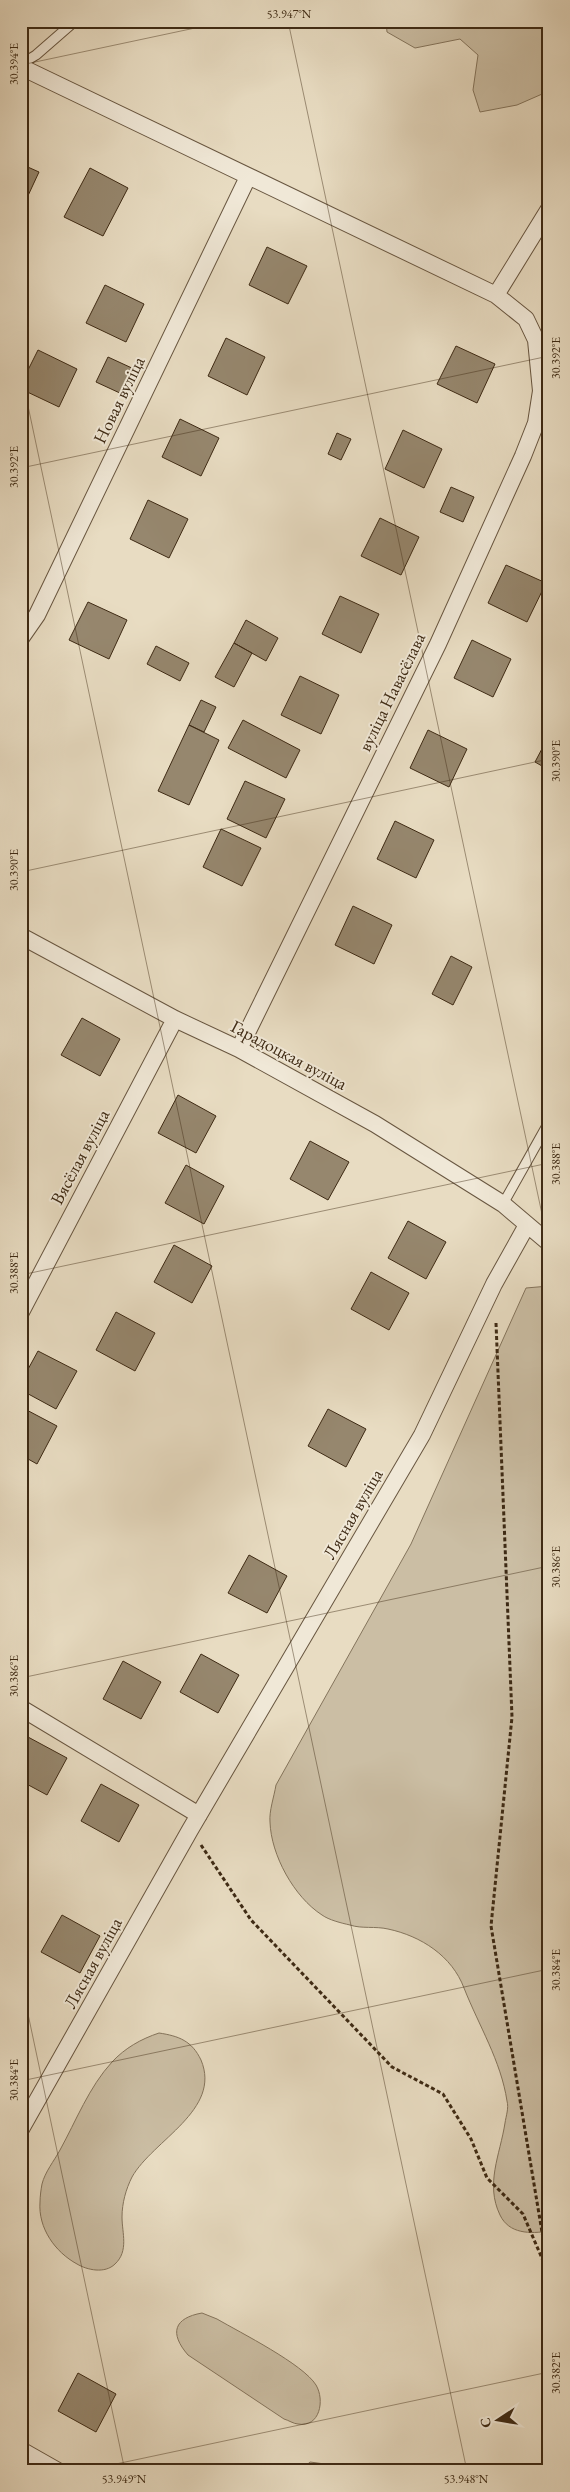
<svg xmlns="http://www.w3.org/2000/svg" width="570" height="2492" viewBox="0 0 570 2492" font-family="'EB Garamond',serif">
	<style>
		.green { fill: #cbbea4; stroke: #84745c }
		.building { fill: #96876e; stroke: #3e2a14 }
		.lines { fill: none; stroke-linecap: round; stroke-linejoin: round }
		.lane-casing { stroke: #685640; stroke-width: 11 }
		.street-casing { stroke: #685640; stroke-width: 18 }
		.path { stroke: #3e2a14; stroke-width: 3; stroke-dasharray: 4 2.5; stroke-linecap: butt }
		.lane { stroke: #f0e8d7; stroke-width: 9 }
		.street { stroke: #f0e8d7; stroke-width: 16 }
		.ticks { fill: none; stroke: #3e2a14; stroke-width: 1; stroke-opacity: 0.45 }
		.labels { text-anchor: middle; stroke-width: 4; stroke-linejoin: round; paint-order: stroke }
		.street-label { font-size: 18px; fill: #3e2a14; stroke: #f0e8d7 }
		.neatline { fill: none; stroke: #3e2a14; stroke-width: 2 }
		.ticks-label { font-size: 12px; text-anchor: middle; fill: #3e2a14 }
	</style>
	<rect width="100%" height="100%" fill="#e8dcc2"/>
	<filter id="stains"><feTurbulence type="fractalNoise" baseFrequency=".004" numOctaves="4"/><feColorMatrix values="0 0 0 0 .2 0 0 0 0 .09 0 0 0 0 .02 0 0 0 .5 -.17"/></filter>
	<radialGradient id="worn" r=".72"><stop offset=".6" stop-color="#630" stop-opacity="0"/><stop offset="1" stop-color="#630" stop-opacity=".3"/></radialGradient>
	<path class="green" d="M386,21H549V91L517,105L480,112L473,90L478,55L460,39L415,48L387,32Z
		M549,1286V2231C530,2234 509,2234 500,2215C485,2184 500,2155 505,2123C506,2116 509,2108 507,2101C501,2061 479,2026 464,1988C452,1956 421,1936 388,1929C375,1926 362,1929 350,1925C341,1923 329,1920 322,1915C294,1897 271,1855 270,1822C269,1811 274,1797 276,1785L411,1544L526,1288Z
		M159,2033C179,2036 192,2041 201,2060C222,2110 153,2140 132,2177C126,2189 122,2203 122,2217C122,2233 129,2251 115,2264C105,2274 87,2270 77,2264C55,2252 38,2228 40,2202C40,2197 41,2189 42,2184C45,2172 54,2161 60,2150C76,2121 89,2087 112,2062C125,2048 141,2039 159,2033Z
		M202,2313L217,2319C241,2333 303,2364 316,2385C325,2400 320,2428 298,2424C294,2424 288,2420 284,2419L188,2355C169,2333 174,2318 202,2313Z
		M310,2462L332,2465L342,2471H300Z"/>
	<path class="building" d="M21,164L39,172L26,200L21,198Z
		M90,168L128,188L103,236L64,217Z
		M267,247L307,266L288,304L249,285Z
		M105,285L144,304L126,342L86,323Z
		M226,338L265,357L247,395L208,376Z
		M456,346L495,364L477,403L437,384Z
		M38,350L77,369L59,407L21,389V384Z
		M108,357L134,369L122,394L96,382Z
		M180,419L219,438L201,476L162,457Z
		M403,430L442,449L424,488L385,469Z
		M337,433L351,439L341,460L328,454Z
		M451,487L474,497L463,522L440,512Z
		M148,500L188,519L169,558L130,539Z
		M380,518L419,537L401,575L361,556Z
		M506,565L546,583L527,622L488,603Z
		M340,596L379,614L361,653L322,634Z
		M88,602L127,620L109,659L69,640Z
		M246,620L278,638L266,661L234,643Z
		M472,640L511,659L493,697L454,678Z
		M234,643L252,653L234,687L215,677Z
		M156,646L189,663L180,681L147,664Z
		M300,676L339,695L321,734L281,715Z
		M201,700L216,707L204,732L189,725Z
		M243,720L300,750L286,778L228,748Z
		M189,725L219,740L189,805L158,791Z
		M428,730L467,749L449,787L410,768Z
		M545,743L549,745V770L535,762Z
		M245,781L285,799L266,838L227,819Z
		M395,821L434,840L416,878L377,859Z
		M221,829L261,848L242,886L203,867Z
		M353,906L392,925L374,964L335,945Z
		M451,956L472,967L453,1005L432,994Z
		M82,1018L120,1039L100,1076L61,1055Z
		M178,1095L216,1116L196,1153L158,1133Z
		M310,1141L349,1162L328,1200L290,1179Z
		M186,1165L224,1186L204,1224L165,1203Z
		M408,1221L446,1242L426,1279L388,1258Z
		M174,1245L212,1266L192,1303L154,1282Z
		M371,1272L409,1293L389,1330L351,1309Z
		M116,1312L155,1333L135,1371L96,1350Z
		M38,1351L77,1371L56,1409L21,1390V1382Z
		M21,1407L57,1426L37,1464L21,1455Z
		M328,1409L366,1429L346,1467L308,1446Z
		M249,1555L287,1576L267,1613L228,1593Z
		M201,1654L239,1675L218,1713L180,1692Z
		M123,1661L161,1682L141,1719L103,1699Z
		M28,1737L67,1758L47,1795L21,1781V1750Z
		M101,1784L139,1805L119,1842L81,1821Z
		M62,1915L100,1936L80,1973L41,1952Z
		M78,2373L116,2394L96,2432L58,2411Z"/>
	<g class="lines">
		<defs>
			<path id="lane" d="M21,64L36,55L75,21
				M503,1204L549,1122"/>
			<path id="street" d="M21,67L496,295L526,319L536,340L541,391L536,423L523,456L438,644L239,1049
				M496,295L549,209
				M21,638L37,615L248,177
				M21,936L175,1019L239,1049L375,1124L503,1204L549,1243
				M21,1312L175,1019
				M21,1708L199,1815
				M21,2129L190,1830L422,1435L494,1284L527,1225
				M21,2450L58,2471"/>
		</defs>
		<use href="#lane" class="lane-casing"/>
		<use href="#street" class="street-casing"/>
		<path class="path" d="M496,1323L512,1717L491,1926L549,2274
			M201,1845L251,1920L392,2067L443,2094L471,2139L487,2178L523,2214L547,2270"/>
		<use href="#lane" class="lane"/>
		<use href="#street" class="street"/>
	</g>
	<path class="ticks" d="M288,21L549,1247M21,65L228,21M21,373L467,2471M21,468L549,356M21,872L549,759M21,1275L549,1163M21,1678L549,1566M21,1981L125,2471M21,2081L549,1969M83,2471L549,2372"/>
	<g class="labels">
		<g class="street-label">
			<text transform="translate(119 400) rotate(-64)" y="6">Новая вуліца</text>
			<text transform="translate(392 692) rotate(-64)" y="6">вуліца Навасёлава</text>
			<text transform="translate(289 1055) rotate(28)" y="6">Гарадоцкая вуліца</text>
			<text transform="translate(80 1157) rotate(-62)" y="6">Вясёлая вуліца</text>
			<text transform="translate(353 1514) rotate(-60)" y="6">Лясная вуліца</text>
			<text transform="translate(93 1963) rotate(-61)" y="6">Лясная вуліца</text>
		</g>
	</g>
	<rect width="570" height="2492" fill="none" stroke="#e8dcc2" stroke-width="55"/>
	<g transform="translate(498 2420) rotate(258)" stroke="#f0e8d7" stroke-width="4" paint-order="stroke">
	<path d="M0-4L9 19L0 12L-9 19Z" fill="#3e2a14"/>
	<text y="-8" font-size="14" font-weight="bold" text-anchor="middle" fill="#3e2a14">С</text>
	</g>
	<rect x="28" y="28" width="514" height="2436" class="neatline"/>
	<g class="ticks-label">
		<text x="289" y="18">53.947°N</text>
		<text transform="translate(14 64) rotate(-90)" y="4">30.394°E</text>
		<text transform="translate(556 358) rotate(-90)" y="4">30.392°E</text>
		<text transform="translate(14 467) rotate(-90)" y="4">30.392°E</text>
		<text transform="translate(556 761) rotate(-90)" y="4">30.390°E</text>
		<text transform="translate(14 870) rotate(-90)" y="4">30.390°E</text>
		<text transform="translate(556 1164) rotate(-90)" y="4">30.388°E</text>
		<text transform="translate(14 1273) rotate(-90)" y="4">30.388°E</text>
		<text transform="translate(556 1567) rotate(-90)" y="4">30.386°E</text>
		<text transform="translate(14 1676) rotate(-90)" y="4">30.386°E</text>
		<text transform="translate(556 1970) rotate(-90)" y="4">30.384°E</text>
		<text transform="translate(14 2080) rotate(-90)" y="4">30.384°E</text>
		<text transform="translate(556 2373) rotate(-90)" y="4">30.382°E</text>
		<text x="124" y="2483">53.949°N</text>
		<text x="466" y="2483">53.948°N</text>
	</g>
	<rect width="100%" height="100%" filter="url(#stains)"/>
	<rect width="100%" height="100%" fill="url(#worn)"/>
</svg>
